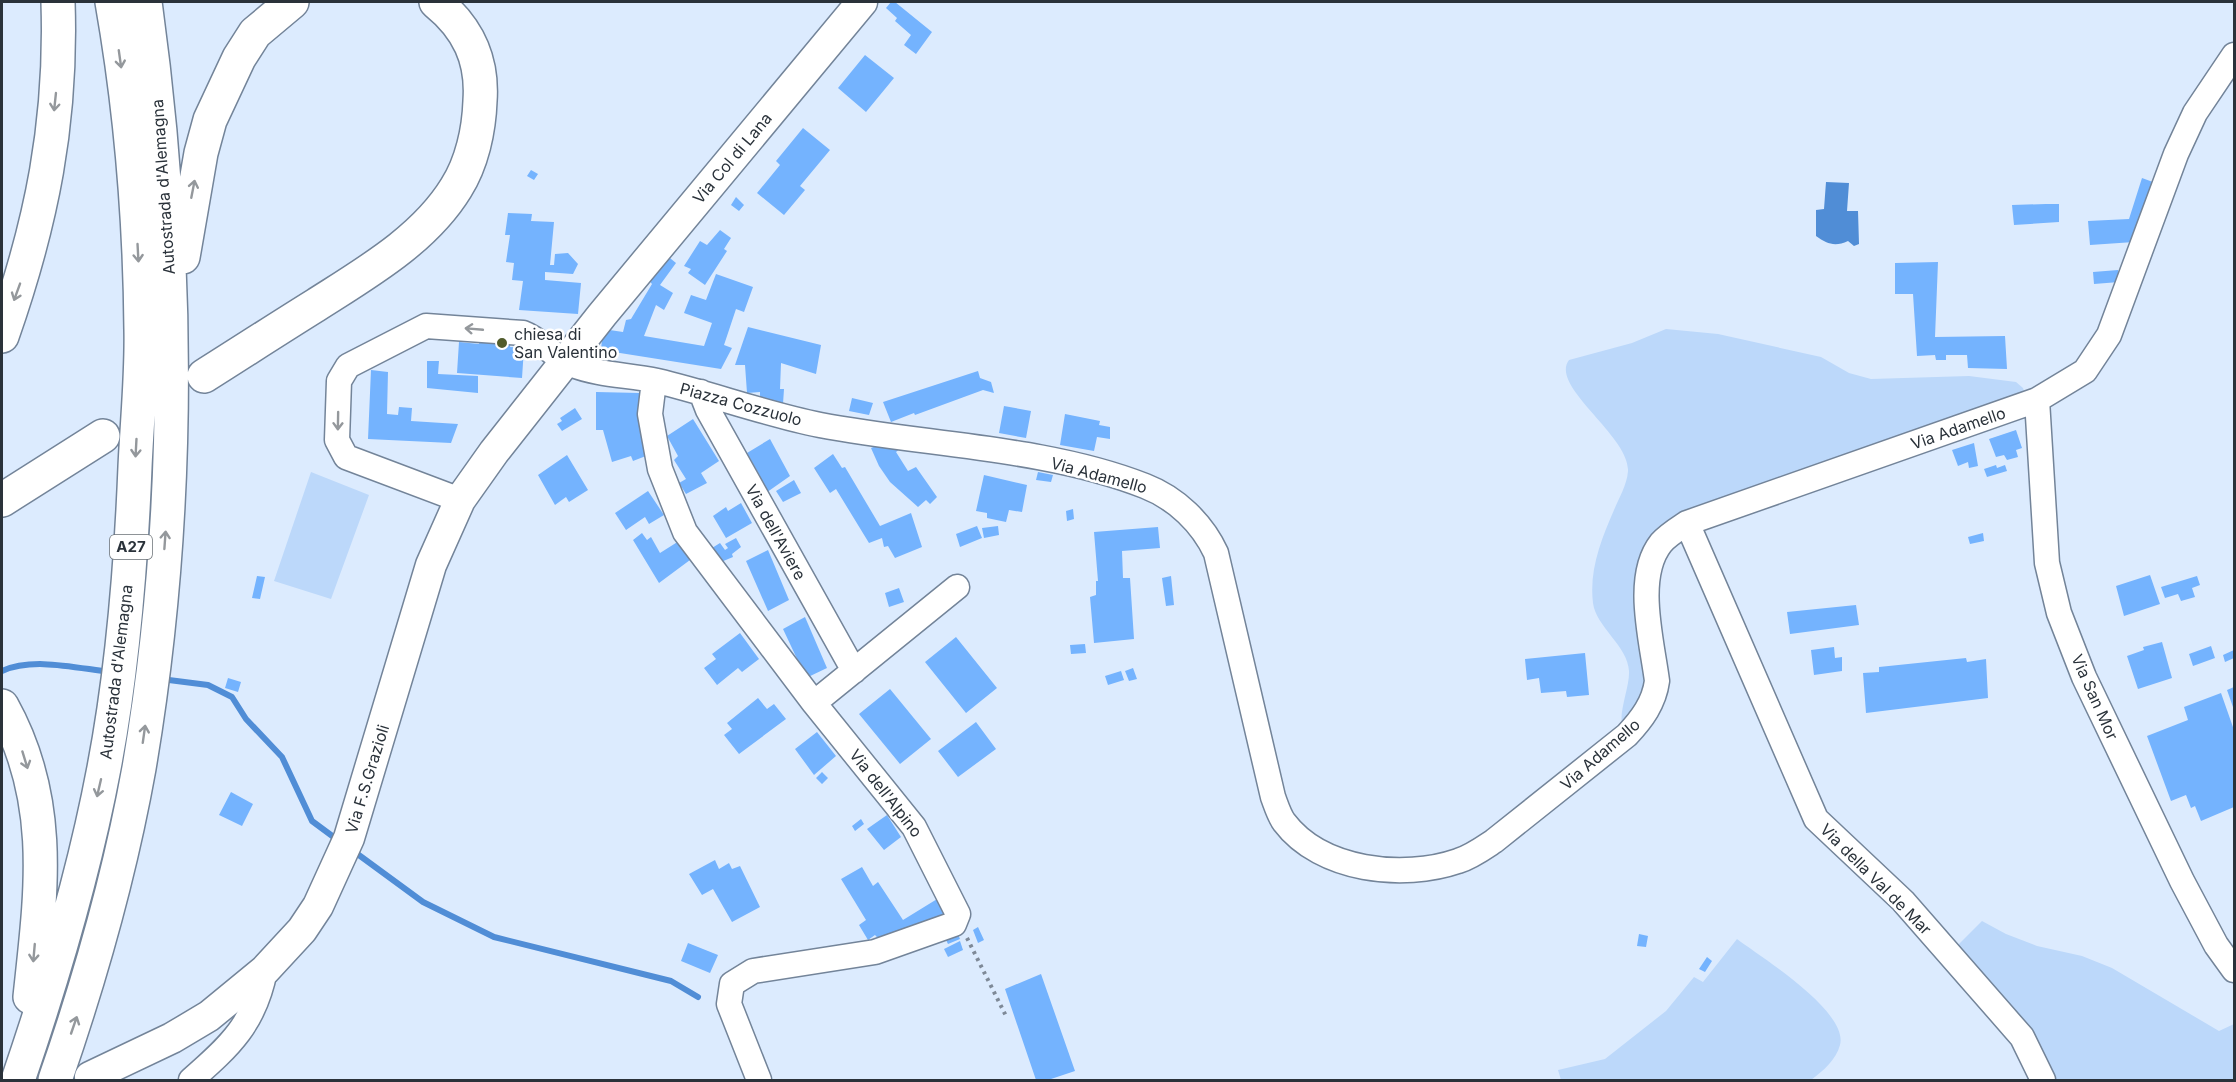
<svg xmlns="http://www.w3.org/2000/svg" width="2236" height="1082" viewBox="0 0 2236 1082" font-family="Inter,sans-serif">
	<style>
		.green { fill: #bcd8fa }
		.water { fill: #508dd6 }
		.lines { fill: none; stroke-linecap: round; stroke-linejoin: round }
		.stream { stroke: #508dd6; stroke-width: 6 }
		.building { fill: #74b3fe }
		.minor-casing { stroke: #738499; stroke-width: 27 }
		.major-casing { stroke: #738499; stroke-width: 33 }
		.highway-casing { stroke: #738499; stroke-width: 36 }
		.path { stroke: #7e8997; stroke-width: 4; stroke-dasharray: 3 4.5; stroke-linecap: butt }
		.minor { stroke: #fff; stroke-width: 24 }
		.major { stroke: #fff; stroke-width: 30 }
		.highway { stroke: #fff; stroke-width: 33 }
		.oneway { stroke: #94989c }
		.poi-dot { fill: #515b2b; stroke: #fff; stroke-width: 2 }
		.labels { text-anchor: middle; stroke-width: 5; stroke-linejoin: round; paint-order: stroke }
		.shield { fill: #fff; stroke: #6a7075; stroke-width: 1.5 }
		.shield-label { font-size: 15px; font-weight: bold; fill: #2a323a }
		.street-label { font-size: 16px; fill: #2a323a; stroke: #fff }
		.poi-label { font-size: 16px; fill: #2a323a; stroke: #fff; text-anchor: start }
	</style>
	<rect width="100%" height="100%" fill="#dcebfe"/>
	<path class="green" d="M1666,329L1718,334L1821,357L1849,373L1871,379L1969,376L2016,382L2023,388L2028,406L1883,457L1657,549L1654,679L1624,729C1616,717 1630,688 1629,671C1628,646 1596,627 1593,603C1589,570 1601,540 1614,510C1619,498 1627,485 1628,471C1630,436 1549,386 1569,360L1632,343Z
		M311,472L369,495L331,599L274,581Z
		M1982,921L2006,934L2037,946L2082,956L2112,968L2219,1031L2234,1024V1080H2038L1953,950Z
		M1737,939C1761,957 1849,1012 1840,1045C1836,1060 1823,1071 1811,1080H1561L1558,1070L1605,1059L1666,1011L1694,977L1703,982Z"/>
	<path class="water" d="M1826,182L1849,183L1847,211H1858L1859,244L1854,246L1848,241C1835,247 1827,244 1816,236V210L1824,209Z"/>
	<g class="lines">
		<path class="stream" d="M2,671C33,657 76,668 110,672
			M161,679L208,685L232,697L246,719L282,757L312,821L339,841
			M352,850L423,902L494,937L671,981L698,997"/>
	</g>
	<path class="building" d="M891,2H895L932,32L916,54L904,45L911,35L895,21L897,18L886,8Z
		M865,55L894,78L866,112L838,88Z
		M803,128L830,150L800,186L805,190L784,215L757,193L780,165L776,161Z
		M531,170L538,174L534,180L527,176Z
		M2142,178L2161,185L2134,242L2090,245L2088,221L2129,219Z
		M736,197L744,205L739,211L731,205Z
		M2046,204H2059V222L2014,225L2012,205Z
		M508,213L532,214L531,221L554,222L550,265H554L555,254L568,253L578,264L573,274L545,272V280L581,283L578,314L519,310L523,281L512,280L514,263L506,262L510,235H505Z
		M720,230L731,238L724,249L727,251L705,285L688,273L691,269L684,266L700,241L707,245Z
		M665,254L676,263L660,285L673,293L664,310L656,305L644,336L704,346L712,323L684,313L691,295L706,300L716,274L753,287L744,312L736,309L724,345L732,348L721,369L601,350L603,329L623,332L626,320L631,319L652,284L647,278Z
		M1938,262L1935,337L2005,336L2007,369L1968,368L1967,355H1946V360H1936L1935,355L1917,356L1913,294H1895V263Z
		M2118,270L2119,282L2094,284L2093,272Z
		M748,327L821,345L816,374L781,363L780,389H784L783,404L760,397V392L747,393L745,365H735Z
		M481,334L511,341L510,347L524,348L522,378L457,373L459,342L479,344Z
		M427,361H439L438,374L478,376V393L427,388Z
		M371,370L388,372L387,414L398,415L399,407L412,408L411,421L458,424L451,443L368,439Z
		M978,371L980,378L991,382L994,393L983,390L915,415L914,413L891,422L883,402Z
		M596,392L640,393L651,454L633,461L631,456L612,462L603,430H596Z
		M852,398L873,403L869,415L849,411Z
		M1004,406L1031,411L1026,438L999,433Z
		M575,408L582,419L562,431L557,424L562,421L560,418Z
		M1065,414L1100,421L1099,425L1110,427V439L1097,437L1094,451L1060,445Z
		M693,419L719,461L701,473L707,483L686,494L679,483L686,479L674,460L678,456L667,436Z
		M2016,430L2022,448L2016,450L2018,457L2007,460L2004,455L1996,457L1989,439Z
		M770,439L790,476L763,495L755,480L760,476L747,453Z
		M892,440L902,447L896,452L908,471L916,467L937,497L930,504L926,500L918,507L890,482L879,466L871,448Z
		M1974,443L1978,466L1969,468L1968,462L1958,466L1952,450Z
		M833,454L842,468L845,467L880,526L911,513L922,547L895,558L888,546L884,547L882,538L869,543L836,489L830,493L814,468Z
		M567,455L588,490L569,502L566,497L555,505L538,475Z
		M1996,465L1997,468L2005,465L2007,471L1987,477L1984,469Z
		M1038,472L1053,475L1051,482L1036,480Z
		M984,475L1027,485L1022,512L1009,510L1006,522L987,518V513L976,511Z
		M794,480L801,493L783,502L776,491Z
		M648,491L664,515L649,524L645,517L626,530L615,513Z
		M741,503L752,523L726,538L713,516L726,507L728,511Z
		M1073,509L1074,519L1067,521L1066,511Z
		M977,526L982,538L960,547L956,534Z
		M998,526L999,535L984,538L982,528Z
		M1158,527L1160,548L1122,551L1123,578H1130L1134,639L1094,643L1090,597L1096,595V581H1098L1094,532Z
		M642,533L647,540L651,537L660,553L679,541L690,560L659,583L633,540Z
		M1983,533L1984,541L1970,544L1968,537Z
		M736,538L741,547L732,554L733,557L721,562L712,548L720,543L725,550L728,548L725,544Z
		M768,550L789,600L768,611L746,561Z
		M2150,575L2160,604L2124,616L2116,586Z
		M257,576L265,577L260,599L252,598Z
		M1171,576L1174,605L1166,606L1162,578Z
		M2197,576L2200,585L2192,588L2195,597L2181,601L2178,594L2165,598L2161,587Z
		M899,588L904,602L889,607L885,593Z
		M1856,605L1859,625L1790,634L1787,612Z
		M805,617L827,668L806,678L783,629Z
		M740,633L759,659L742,672L738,668L717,685L704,668L716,659L712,654Z
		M956,637L997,688L966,713L925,662Z
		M2162,642L2172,678L2138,689L2127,656L2144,650L2143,647Z
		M1085,644L1086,653L1071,654L1070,645Z
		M2211,646L2215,658L2193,666L2189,654Z
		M1834,647L1835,658L1842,657V671L1814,675L1811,650Z
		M2234,650V658L2225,662L2223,655Z
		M1585,653L1589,695L1567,697L1566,691L1541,693L1539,678L1527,680L1525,659Z
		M1966,658L1967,662L1986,659L1988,698L1866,713L1863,673L1879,672V667Z
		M1133,668L1137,679L1129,681L1125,671Z
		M1121,671L1124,680L1108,685L1105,676Z
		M228,678L241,682L238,692L225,688Z
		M2234,687V710L2227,690Z
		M890,689L931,739L900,764L859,714Z
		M2221,693L2234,730V807L2201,821L2195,806L2191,808L2186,795L2171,801L2147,736L2188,720L2184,707Z
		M758,698L767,709L774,704L786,719L739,754L724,735L732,729L727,723Z
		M976,722L996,749L958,777L938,751Z
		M817,732L836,756L814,775L795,749Z
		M822,772L828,778L822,784L816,778Z
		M231,792L253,804L242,826L219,815Z
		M887,815L901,837L884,850L867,829Z
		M861,819L864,824L855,831L852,826Z
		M715,860L719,869L729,863L732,869L740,866L760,907L732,922L713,889L702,895L689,874Z
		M862,867L873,886L878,882L903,920L942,896L948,915L885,946L875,935L868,940L859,925L866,920L841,879Z
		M978,927L984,940L978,943L973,930Z
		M956,930L960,939L948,944L944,936Z
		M1639,934L1648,936L1646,947L1637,946Z
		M960,941L963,950L948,957L944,949Z
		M688,943L718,955L710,973L681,961Z
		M1707,957L1712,961L1705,972L1699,969Z
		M1041,974L1075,1071L1048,1080H1036L1005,989Z"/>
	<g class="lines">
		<defs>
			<path id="minor" d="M654,381L650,414L660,469L685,532L814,703L914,827L958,914L954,924L875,952L753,971L732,984L729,1004L759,1080
				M701,392L708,410L854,671
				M2037,400L2047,563L2059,613L2084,677L2182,881L2216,945L2234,970
				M460,500L346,457L337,440L339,381L348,366L426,326L523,333C542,340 554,358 573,365C599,375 630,375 657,381C712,394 765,414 820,425C924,445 1046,447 1145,486C1176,498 1202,523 1216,553L1273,797C1276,805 1279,815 1284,822C1321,871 1403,880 1458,861C1471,857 1482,849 1494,841L1627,735C1642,719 1654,703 1657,681C1652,641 1634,577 1661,543C1668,535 1678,529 1687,523L2037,400L2085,371L2109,335L2176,154L2195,113L2234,55
				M1687,523L1816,819L1903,901L2022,1037L2043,1080
				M814,703L957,587
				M191,1080C230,1046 255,1023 265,970"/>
			<path id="major" d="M90,1077L172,1038L209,1016L265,970L302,930L318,906L349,838L431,565L460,500L494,452L602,315L862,2"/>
			<path id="highway" d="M183,257L201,153L210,120L239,58L255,33L292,2
				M2,336C42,222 62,122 58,2
				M204,376C242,352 279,328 316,305C366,273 424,240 456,188C472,163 479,130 480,101C483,59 468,28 436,2
				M2,500L103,436
				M2,706C55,801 41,894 30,997
				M18,1080C53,978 84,874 104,768C123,669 131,567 135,467C137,422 142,375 141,330C140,220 131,110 112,2
				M55,1080C90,979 120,874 139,768C182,515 180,255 145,2"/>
		</defs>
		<use href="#minor" class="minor-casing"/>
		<use href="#major" class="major-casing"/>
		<use href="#highway" class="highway-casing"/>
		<path class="path" d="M967,938L1007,1018"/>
		<use href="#minor" class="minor"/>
		<use href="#major" class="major"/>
		<use href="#highway" class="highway"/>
	</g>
	<defs><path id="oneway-shaft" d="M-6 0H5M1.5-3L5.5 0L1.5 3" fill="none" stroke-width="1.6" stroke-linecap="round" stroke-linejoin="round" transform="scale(1.5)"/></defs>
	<g class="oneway">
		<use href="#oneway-shaft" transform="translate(120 59) rotate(82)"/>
		<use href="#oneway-shaft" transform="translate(55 102) rotate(96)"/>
		<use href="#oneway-shaft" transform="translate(193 189) rotate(-79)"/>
		<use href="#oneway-shaft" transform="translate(138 253) rotate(87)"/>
		<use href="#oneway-shaft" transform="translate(17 292) rotate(110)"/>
		<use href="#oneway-shaft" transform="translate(474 329) rotate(-175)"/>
		<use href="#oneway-shaft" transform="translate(338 421) rotate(91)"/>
		<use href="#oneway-shaft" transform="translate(136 448) rotate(93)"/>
		<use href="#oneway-shaft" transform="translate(165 540) rotate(-86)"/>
		<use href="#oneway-shaft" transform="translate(144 734) rotate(-82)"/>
		<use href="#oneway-shaft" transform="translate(25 760) rotate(73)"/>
		<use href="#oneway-shaft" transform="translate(99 788) rotate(103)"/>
		<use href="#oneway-shaft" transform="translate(34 953) rotate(95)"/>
		<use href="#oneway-shaft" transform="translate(74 1025) rotate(-71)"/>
	</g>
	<circle class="poi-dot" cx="502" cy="343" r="6"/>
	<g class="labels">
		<rect class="shield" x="110" y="535" width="42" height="24" rx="4.5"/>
		<g class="shield-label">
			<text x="131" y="552">A27</text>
		</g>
		<g class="street-label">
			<text transform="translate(732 158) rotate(-50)" y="6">Via Col di Lana</text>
			<text transform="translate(163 187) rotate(-94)" y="6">Autostrada d'Alemagna</text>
			<text transform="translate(741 404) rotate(15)" y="6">Piazza Cozzuolo</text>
			<text transform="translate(1958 428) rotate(-19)" y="6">Via Adamello</text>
			<text transform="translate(1099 475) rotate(15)" y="6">Via Adamello</text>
			<text transform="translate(776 532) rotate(61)" y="6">Via dell'Aviere</text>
			<text transform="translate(116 672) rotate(-83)" y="6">Autostrada d'Alemagna</text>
			<text transform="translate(2095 697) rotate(66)" y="6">Via San Mor</text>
			<text transform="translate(1600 754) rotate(-41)" y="6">Via Adamello</text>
			<text transform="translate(367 779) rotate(-73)" y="6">Via F.S.Grazioli</text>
			<text transform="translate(886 793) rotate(52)" y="6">Via dell'Alpino</text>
			<text transform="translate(1876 879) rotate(45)" y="6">Via della Val de Mar</text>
		</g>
		<g class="poi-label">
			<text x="514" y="340">chiesa di<tspan x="514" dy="18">San Valentino</tspan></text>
		</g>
	</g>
	<rect width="2236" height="1082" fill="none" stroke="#2a323a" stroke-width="6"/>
</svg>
